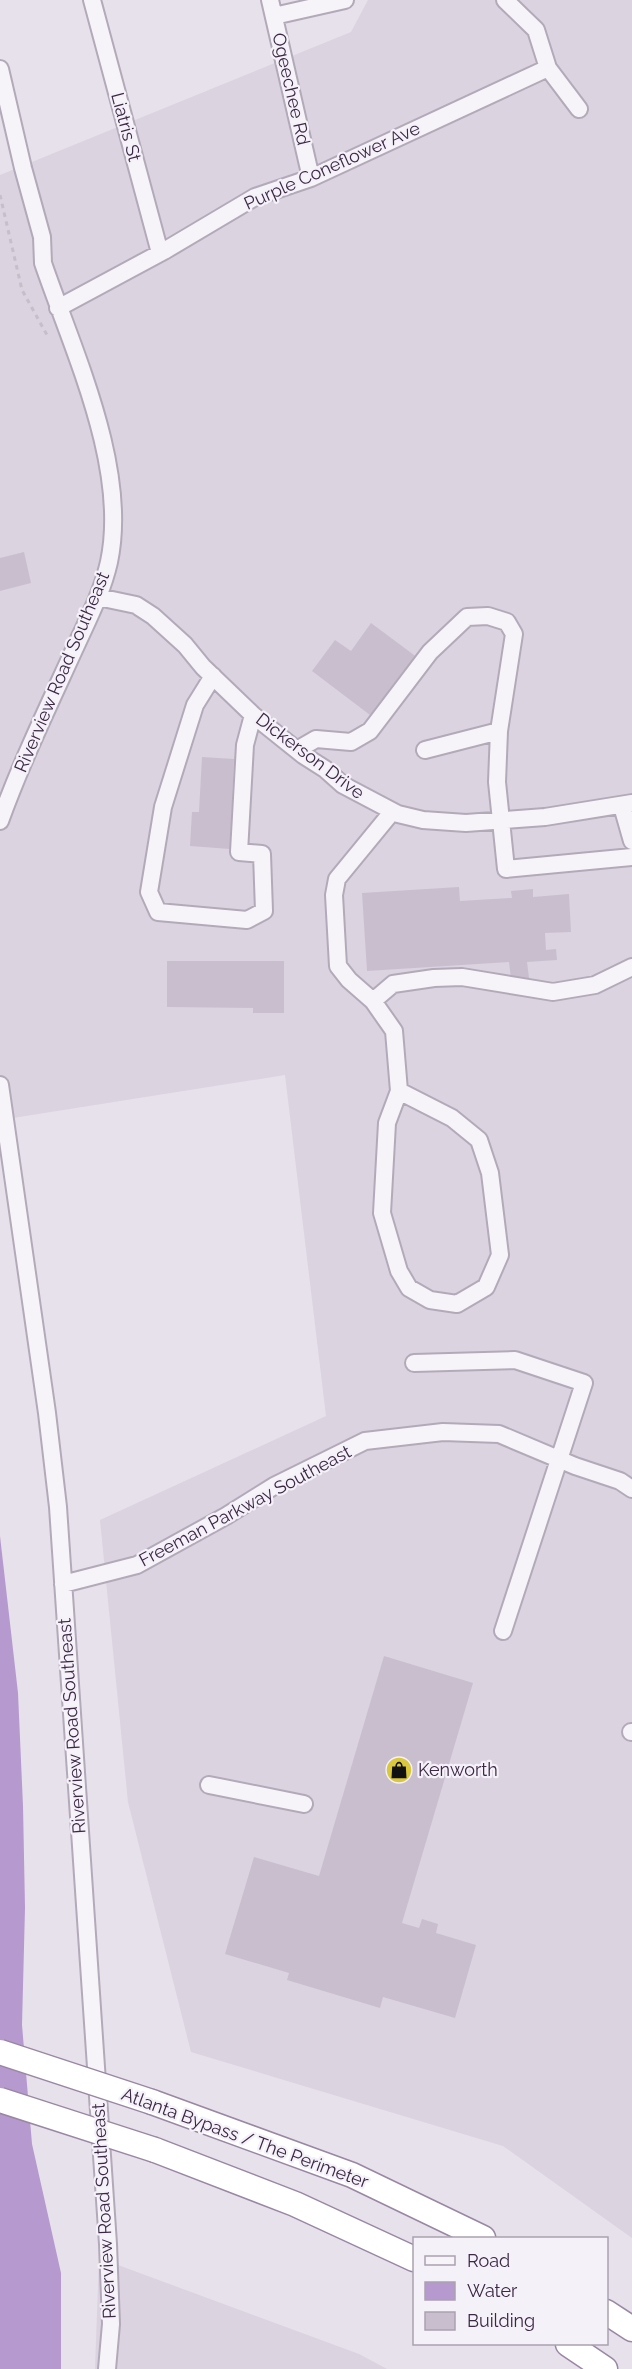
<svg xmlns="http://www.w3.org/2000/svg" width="632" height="2369" viewBox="0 0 632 2369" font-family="Raleway,sans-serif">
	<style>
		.built { fill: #dbd3e0 }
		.water { fill: #b699ce }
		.building { fill: #c9bece }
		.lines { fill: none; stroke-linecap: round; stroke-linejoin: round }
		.minor-casing { stroke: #b3aab9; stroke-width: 20 }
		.highway-casing { stroke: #9987a3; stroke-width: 27 }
		.path { stroke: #c6bfca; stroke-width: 3; stroke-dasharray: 4.5 4.5; stroke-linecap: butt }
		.minor { stroke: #f7f4f9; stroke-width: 16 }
		.highway { stroke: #fff; stroke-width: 24 }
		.highway-bridge-casing { stroke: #9987a3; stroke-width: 27; stroke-linecap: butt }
		.highway-bridge { stroke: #fff; stroke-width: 24 }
		.labels { text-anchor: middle; stroke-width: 4.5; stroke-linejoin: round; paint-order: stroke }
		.street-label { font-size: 18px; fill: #3b2844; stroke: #f5f1f8 }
		.poi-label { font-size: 18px; fill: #3b2844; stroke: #f5f1f8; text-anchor: start }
	</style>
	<rect width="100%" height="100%" fill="#e7e1eb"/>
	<path class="built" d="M368,0H632V2238L503,2146L191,2052L128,1802L100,1520L326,1416L285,1075L0,1120V175L351,32Z
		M99,2258L359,2354L387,2369H95Z"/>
	<path class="water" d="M0,1536L18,1693L23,1806L25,1908L22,2025L32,2144L61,2273V2369H0Z"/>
	<path class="building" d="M24,552L31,583L0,591V558Z
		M371,623L418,658L374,718L312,671L335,640L351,651Z
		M202,757L234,759L230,849L190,846L192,812H199Z
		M459,887L460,901L512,898L511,891L533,889V897L569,894L571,932L545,933L546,950L556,949L557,960L527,962L529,978L511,979L509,962L367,971L362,893Z
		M167,961H284V1013H253V1008L167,1007Z
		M384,1656L473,1683L402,1923L419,1928L422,1919L438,1924L436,1933L476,1945L455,2018L383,1997L380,2008L287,1980L289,1973L225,1954L254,1857L319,1876Z"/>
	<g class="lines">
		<defs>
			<path id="minor" d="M92,0L160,253
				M270,0L311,178
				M505,0L536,30L548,68L579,109
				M274,16L345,0
				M0,69L23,168L42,237L43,263C73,351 129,468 109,562C102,593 87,621 74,650C48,707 21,763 0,821
				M58,308L164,251L255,197L311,178L548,68
				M98,597L136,605L153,616L185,645L203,667L253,715L303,755L325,769L343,785L398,814L423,820L466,823L545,817L632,803
				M213,676L195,705L163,807L149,892L158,912L247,920L264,911L262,854L239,852L245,745L253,715
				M297,750L316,739L351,742L370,731L430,652L467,617L488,616L507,622L514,634L499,731L497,782L506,869L632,857
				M425,750L499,731
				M622,806L632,841
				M392,812L337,879L334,895L338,966L349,980L373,1001L394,1031L399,1091L387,1123L382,1213L399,1271L409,1288L430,1300L457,1304L486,1287L500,1255L490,1173L479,1140L452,1118L399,1091
				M373,1001L393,984L434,978L462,977L553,992L595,985L632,967
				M0,1085L47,1413L58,1507L108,2244L111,2324L107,2369
				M414,1363L515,1360L584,1383L503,1631
				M63,1584L137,1565L226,1516L274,1486L365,1441L443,1432L499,1434L575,1466L620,1481L632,1489
				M631,1732H632
				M209,1785L304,1804"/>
			<path id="highway" d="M152,2102L352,2175L483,2238
				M155,2150L295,2204L414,2259
				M606,2312L632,2329
				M568,2344L605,2369"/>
		</defs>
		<use href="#minor" class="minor-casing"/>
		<use href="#highway" class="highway-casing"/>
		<path class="path" d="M0,195L22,290L47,335"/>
		<use href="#minor" class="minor"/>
		<use href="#highway" class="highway"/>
		<defs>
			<path id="highway-bridge" d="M0,2052L152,2102
				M0,2100L155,2150"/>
		</defs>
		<use href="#highway-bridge" class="highway-bridge-casing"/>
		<use href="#highway-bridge" class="highway-bridge"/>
	</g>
	<defs>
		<symbol id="shop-disc" viewBox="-11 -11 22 22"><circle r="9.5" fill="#d9c73d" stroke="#f5f1f8"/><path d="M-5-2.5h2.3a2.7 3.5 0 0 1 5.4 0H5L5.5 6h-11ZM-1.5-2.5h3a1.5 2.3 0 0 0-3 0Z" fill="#111"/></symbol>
	</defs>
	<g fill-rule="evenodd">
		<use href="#shop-disc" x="384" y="1755" width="30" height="30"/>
	</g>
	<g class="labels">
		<g class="street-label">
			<text transform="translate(291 89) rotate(77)" y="6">Ogeechee Rd</text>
			<text transform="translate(126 127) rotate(75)" y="6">Liatris St</text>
			<text transform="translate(332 166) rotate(-24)" y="6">Purple Coneflower Ave</text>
			<text transform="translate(62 672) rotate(-67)" y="6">Riverview Road Southeast</text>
			<text transform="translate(310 756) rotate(37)" y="6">Dickerson Drive</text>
			<text transform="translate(245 1506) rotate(-28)" y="6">Freeman Parkway Southeast</text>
			<text transform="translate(72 1726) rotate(-94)" y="6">Riverview Road Southeast</text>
			<text transform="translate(245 2138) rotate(20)" y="6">Atlanta Bypass / The Perimeter</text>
			<text transform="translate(104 2211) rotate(-93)" y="6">Riverview Road Southeast</text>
		</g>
		<g class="poi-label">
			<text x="418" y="1776">Kenworth</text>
		</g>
	</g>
	<rect x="413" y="2237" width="195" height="108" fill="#f5f1f8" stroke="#aba1b0" stroke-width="1.5"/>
	<rect x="425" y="2256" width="30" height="9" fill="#f7f4f9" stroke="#aba1b0" stroke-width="1.5"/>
	<text x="467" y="2267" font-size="18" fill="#3b2844">Road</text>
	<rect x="425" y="2282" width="30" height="18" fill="#b699ce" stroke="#aba1b0" stroke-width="1.5"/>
	<text x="467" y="2297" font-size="18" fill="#3b2844">Water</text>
	<rect x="425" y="2312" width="30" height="18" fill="#c9bece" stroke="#aba1b0" stroke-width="1.5"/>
	<text x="467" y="2327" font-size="18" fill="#3b2844">Building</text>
</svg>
